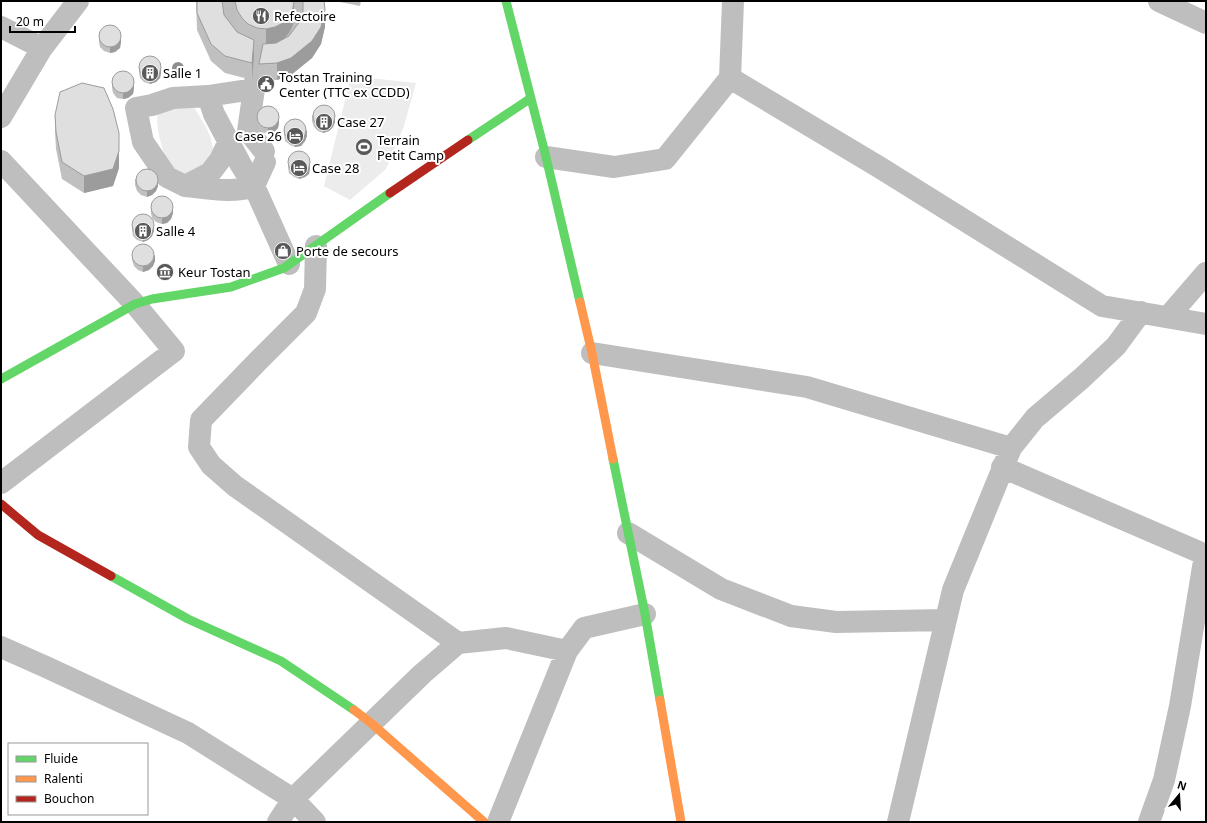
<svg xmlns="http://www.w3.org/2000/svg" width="1207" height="823" viewBox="0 0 1207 823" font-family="'Noto Sans',sans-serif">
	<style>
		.green { fill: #ececec }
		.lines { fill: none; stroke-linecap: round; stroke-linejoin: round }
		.street { stroke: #bebebe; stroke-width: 22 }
		.fast { stroke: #63d668; stroke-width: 9 }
		.slow { stroke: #ff974d; stroke-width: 9 }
		.jam { stroke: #b3261e; stroke-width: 9 }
		.tree { fill: #8f8f8f }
		.wall { fill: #c0c0c0 }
		.shaded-wall { fill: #9c9c9c }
		.building { fill: #dfdfdf; stroke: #9c9c9c }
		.labels { text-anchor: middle; stroke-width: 4; stroke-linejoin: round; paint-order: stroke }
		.poi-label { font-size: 13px; fill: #000; stroke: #fff; text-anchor: start }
	</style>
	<rect width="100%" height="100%" fill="#fff"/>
	<path class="green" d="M351,76L416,83L404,126L386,169L350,200L324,186Z
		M167,106L194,107L207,129L211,139L214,154L205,168L189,176C184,174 176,173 172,169C164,161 153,120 159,111C161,109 165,107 167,106Z"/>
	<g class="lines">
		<path class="street" d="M235,1C231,9 230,20 234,28C253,72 316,43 296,1
			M1159,1L1206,23
			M1,27L42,48
			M730,78L879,167L1102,306L1206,324
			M254,89L248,131L264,151
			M208,96L254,89L260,50
			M1,117L42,48L78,1
			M229,141L220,160L210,173L185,186L167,177L143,142L136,108L152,105L173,98L208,96L214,114L241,165L254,186L289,264
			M546,157L614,167L665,159L730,78L733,1
			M1,161L135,304L174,351L1,483
			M185,186C207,188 233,194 254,186L265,162
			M316,246L315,289L306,313L259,360L201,420L199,447L211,465L235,486L458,643
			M1168,317L1206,273
			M592,353L807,387L1011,448
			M1002,467L1206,555
			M628,533L721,589L791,616L836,622L946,620
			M1,647L46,667L188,733L293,799L315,822
			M278,822L293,799L422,674L458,643L506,638L567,651
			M498,822L567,651L584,628L645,614
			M898,822L953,590L1011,448L1035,418L1082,378L1116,346L1141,312
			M1149,822L1164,780L1180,706L1205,555"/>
		<path class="fast" d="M506,1L546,157L580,302
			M468,140L531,98
			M1,379L135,304L152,299L231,287L284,268L390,193
			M613,459L645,614L660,700
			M111,576L188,619L281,661L354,710"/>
		<path class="slow" d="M580,302L592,353L613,459
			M660,700L681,822
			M354,710L371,723L484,822"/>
		<path class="jam" d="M390,193L468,140
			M1,504L38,535L111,576"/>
	</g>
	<circle class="tree" cx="178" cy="68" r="6"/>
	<path class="wall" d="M196,1H223L222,5L224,15L237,32L242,34L237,27L235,18V1L294,16L293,25L289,33L285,38L289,36L303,18L302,1H324L325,27L321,44L312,58L291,75L277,80L259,81V64L263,46L257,45L254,44V57L252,80L225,73L211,61L197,30Z
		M335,1H361L360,6Z
		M99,36L121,42L120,48L115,52L110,53L104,51L100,47L99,42Z
		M139,66L161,73L160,78L156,82L150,84L144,82L140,78L139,72Z
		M112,82L134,88L133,94L128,98L123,99L117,98L113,93L112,88Z
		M55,115L119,168L113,186L84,193L62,179L56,149L55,132Z
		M312,115L335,122L333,127L329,131L323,133L318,131L314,127L312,121Z
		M257,117L279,123L278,128L274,132L268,134L262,132L259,128L257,122Z
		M284,130L307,136L305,141L301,146L295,147L290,145L285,141L284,135Z
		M288,162L310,168L309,174L305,177L299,179L294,177L289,173L288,168Z
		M135,179L158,186L156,191L152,195L147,197L141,195L137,191L135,185Z
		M151,207L173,213L171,219L167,223L162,224L156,222L152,218L151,213Z
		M132,224L154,231L152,236L148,240L143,242L137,240L133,236L132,230Z
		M132,254L155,261L153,266L149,270L143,272L138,270L134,266L132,260Z"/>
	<path class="shaded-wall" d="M294,1V16L293,25L289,33L283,40L275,44L266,46V29Z
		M325,10V27L321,44L312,58L291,75L277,80V63Z
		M121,36V42L120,48L115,52L110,53V47Z
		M254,40V57L252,80V63Z
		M161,67V73L160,78L156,82L150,84V78Z
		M134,82V88L133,94L128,98L123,99V93Z
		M335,116V122L333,127L329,131L323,133V127Z
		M279,117V123L278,128L274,132L268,134V128Z
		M307,130V136L305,141L301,146L295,147V141Z
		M119,151V168L113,186L84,193V176Z
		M310,162V168L309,174L305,177L299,179V173Z
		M158,180V186L156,191L152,195L147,197V191Z
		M173,207V213L171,219L167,223L162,224V218Z
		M154,225V231L152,236L148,240L143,242V236Z
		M155,255V261L153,266L149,270L143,272V266Z"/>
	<path class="building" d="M197,1H222L224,15L237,32L254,40L252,63L225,56L211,44L197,13Z
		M235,1H294L293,8L289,16L283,23L275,27L266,29L257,28L248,24L242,18L237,10Z
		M303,1H324L325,10L321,27L312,41L291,58L277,63L259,64L263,44L276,43L289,36L303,17Z
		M99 36a11 11 0 1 1 22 0a11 11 0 1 1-22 0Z
		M139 67a11 11 0 1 1 22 0a11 11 0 1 1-22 0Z
		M112 82a11 11 0 1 1 22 0a11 11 0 1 1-22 0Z
		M82,83L104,88L113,109L119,133V151L113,169L84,176L62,162L56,132L55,115L60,92Z
		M313 116a11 11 0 1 1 22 0a11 11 0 1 1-22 0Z
		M257 117a11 11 0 1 1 22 0a11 11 0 1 1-22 0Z
		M284 130a11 11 0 1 1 22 0a11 11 0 1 1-22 0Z
		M288 162a11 11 0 1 1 22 0a11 11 0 1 1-22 0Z
		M136 180a11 11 0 1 1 22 0a11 11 0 1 1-22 0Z
		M151 207a11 11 0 1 1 22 0a11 11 0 1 1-22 0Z
		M132 225a11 11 0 1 1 22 0a11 11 0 1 1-22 0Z
		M132 255a11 11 0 1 1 22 0a11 11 0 1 1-22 0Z"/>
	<defs>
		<symbol id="restaurant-disc" viewBox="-11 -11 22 22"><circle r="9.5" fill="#595959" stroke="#fff"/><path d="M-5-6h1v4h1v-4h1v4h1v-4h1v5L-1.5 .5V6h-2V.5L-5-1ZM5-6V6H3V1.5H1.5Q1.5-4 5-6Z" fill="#fff"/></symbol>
		<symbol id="building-disc" viewBox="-11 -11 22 22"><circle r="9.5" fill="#595959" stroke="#fff"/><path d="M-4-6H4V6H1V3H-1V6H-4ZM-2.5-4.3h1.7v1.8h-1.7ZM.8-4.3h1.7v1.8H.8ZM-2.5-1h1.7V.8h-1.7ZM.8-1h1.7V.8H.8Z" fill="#fff"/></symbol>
		<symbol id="civic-disc" viewBox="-11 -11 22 22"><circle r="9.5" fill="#595959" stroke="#fff"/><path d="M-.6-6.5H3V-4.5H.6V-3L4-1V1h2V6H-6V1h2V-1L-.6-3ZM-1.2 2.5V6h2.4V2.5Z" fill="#fff"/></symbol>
		<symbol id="hotel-disc" viewBox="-11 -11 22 22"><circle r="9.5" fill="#595959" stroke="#fff"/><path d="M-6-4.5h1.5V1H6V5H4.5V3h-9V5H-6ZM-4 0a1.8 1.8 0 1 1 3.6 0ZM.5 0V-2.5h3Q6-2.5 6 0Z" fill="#fff"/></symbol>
		<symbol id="stadium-disc" viewBox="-11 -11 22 22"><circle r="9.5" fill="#595959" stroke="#fff"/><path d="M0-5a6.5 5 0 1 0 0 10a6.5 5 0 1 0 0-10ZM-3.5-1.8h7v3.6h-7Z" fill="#fff"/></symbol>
		<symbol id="shop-disc" viewBox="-11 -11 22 22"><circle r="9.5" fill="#595959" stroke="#fff"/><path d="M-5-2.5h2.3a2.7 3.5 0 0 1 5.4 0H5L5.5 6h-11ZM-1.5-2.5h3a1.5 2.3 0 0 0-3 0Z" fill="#fff"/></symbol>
		<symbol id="museum-disc" viewBox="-11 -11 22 22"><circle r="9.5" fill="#595959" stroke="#fff"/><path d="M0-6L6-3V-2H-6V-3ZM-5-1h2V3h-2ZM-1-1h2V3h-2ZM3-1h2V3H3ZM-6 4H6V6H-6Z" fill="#fff"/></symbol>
	</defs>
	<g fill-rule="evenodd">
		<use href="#restaurant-disc" x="251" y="6" width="20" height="20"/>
		<use href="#building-disc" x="140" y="63" width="20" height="20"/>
		<use href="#civic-disc" x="256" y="74" width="20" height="20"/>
		<use href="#building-disc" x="314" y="112" width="20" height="20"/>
		<use href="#hotel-disc" x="285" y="126" width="20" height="20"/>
		<use href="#stadium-disc" x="354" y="137" width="20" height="20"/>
		<use href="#hotel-disc" x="289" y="158" width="20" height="20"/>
		<use href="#building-disc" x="133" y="221" width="20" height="20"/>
		<use href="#shop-disc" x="273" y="241" width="20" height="20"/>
		<use href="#museum-disc" x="155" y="262" width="20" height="20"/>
	</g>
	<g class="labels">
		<g class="poi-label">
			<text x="274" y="21">Refectoire</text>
			<text x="163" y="78">Salle 1</text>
			<text x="279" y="82">Tostan Training<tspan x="279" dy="15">Center (TTC ex CCDD)</tspan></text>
			<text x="337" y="127">Case 27</text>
			<text x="282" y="141" text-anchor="end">Case 26</text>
			<text x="377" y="145">Terrain<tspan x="377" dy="15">Petit Camp</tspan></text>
			<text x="312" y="173">Case 28</text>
			<text x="156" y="236">Salle 4</text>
			<text x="296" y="256">Porte de secours</text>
			<text x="178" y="277">Keur Tostan</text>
		</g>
	</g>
	<rect width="1207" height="823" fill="none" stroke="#000000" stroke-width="4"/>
	<rect x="8" y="743" width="140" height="72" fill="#ffffff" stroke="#999999"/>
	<rect x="16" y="756" width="20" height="6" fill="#63d668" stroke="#999999"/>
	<text x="44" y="763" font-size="12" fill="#000000">Fluide</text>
	<rect x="16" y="776" width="20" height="6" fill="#ff974d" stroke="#999999"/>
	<text x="44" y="783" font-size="12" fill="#000000">Ralenti</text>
	<rect x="16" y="796" width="20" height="6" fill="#b3261e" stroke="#999999"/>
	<text x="44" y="803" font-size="12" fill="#000000">Bouchon</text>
	<g transform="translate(1179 795) rotate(18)" stroke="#ffffff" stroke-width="3" paint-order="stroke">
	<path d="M0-3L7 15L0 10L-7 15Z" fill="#000000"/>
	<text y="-6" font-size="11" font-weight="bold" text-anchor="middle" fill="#000000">N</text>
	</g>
	<path d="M10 26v6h65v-6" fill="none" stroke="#000000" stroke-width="2"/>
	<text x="16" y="26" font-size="12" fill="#000000" stroke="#ffffff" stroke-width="3" paint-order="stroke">20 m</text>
</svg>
